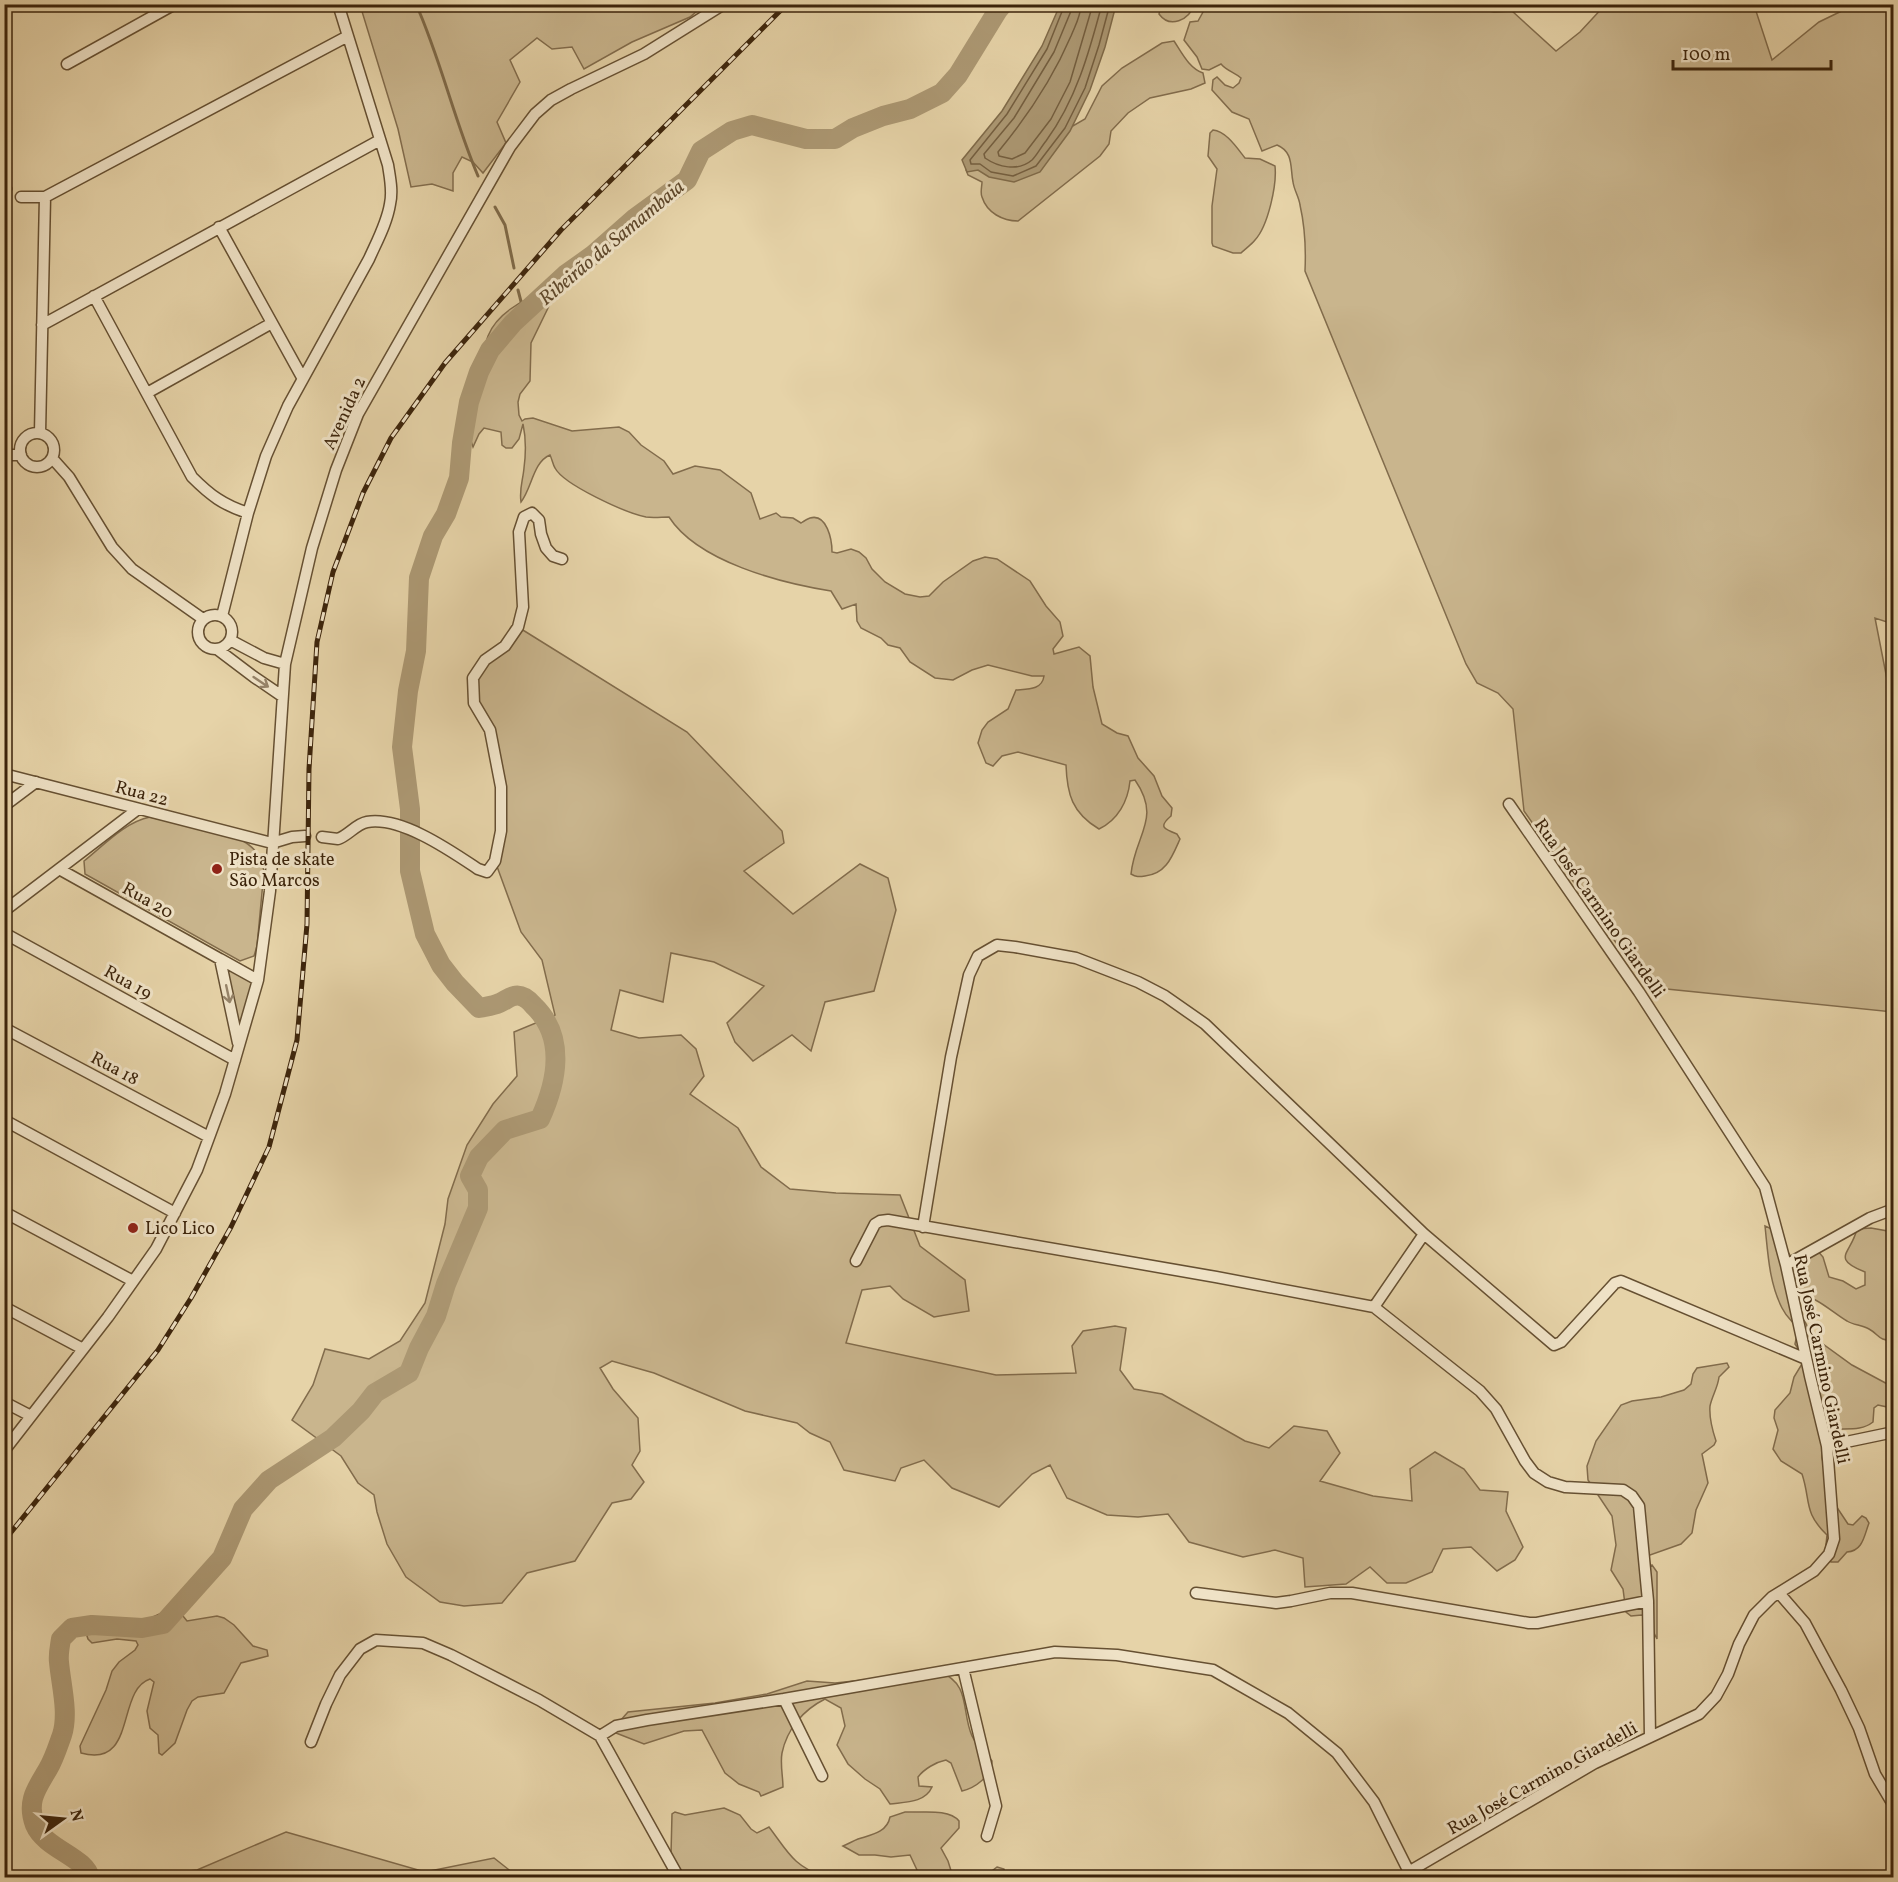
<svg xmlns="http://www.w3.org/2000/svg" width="1898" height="1882" viewBox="0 0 1898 1882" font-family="Vollkorn,serif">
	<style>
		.green { fill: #c9b58d; stroke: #826c4c; stroke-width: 1.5 }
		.water { fill: #ac9873; stroke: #7f6a49; stroke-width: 1.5 }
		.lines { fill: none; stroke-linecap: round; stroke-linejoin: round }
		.shore { stroke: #745e3f; stroke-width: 1.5 }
		.stream { stroke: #7f6a49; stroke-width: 3 }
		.river { stroke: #ac9873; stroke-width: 20 }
		.minor-casing { stroke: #665032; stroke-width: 13 }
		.minor { stroke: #efe2c6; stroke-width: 10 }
		.rail-casing { stroke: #3c240b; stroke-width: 5 }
		.rail { stroke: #efe2c6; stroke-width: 3; stroke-dasharray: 9; stroke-linecap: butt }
		.oneway { stroke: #968368 }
		.poi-dot { fill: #8f2418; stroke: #efe2c6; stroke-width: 2 }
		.labels { text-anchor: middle; stroke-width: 6; stroke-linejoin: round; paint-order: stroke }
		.street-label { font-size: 18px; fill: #3c240b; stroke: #efe2c6 }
		.poi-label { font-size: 18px; fill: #3c240b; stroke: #efe2c6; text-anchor: start }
		.water-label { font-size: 20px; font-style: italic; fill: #5e472a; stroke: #efe2c6 }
	</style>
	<rect width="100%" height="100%" fill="#e6d3a8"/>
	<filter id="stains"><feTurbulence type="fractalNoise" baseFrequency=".00333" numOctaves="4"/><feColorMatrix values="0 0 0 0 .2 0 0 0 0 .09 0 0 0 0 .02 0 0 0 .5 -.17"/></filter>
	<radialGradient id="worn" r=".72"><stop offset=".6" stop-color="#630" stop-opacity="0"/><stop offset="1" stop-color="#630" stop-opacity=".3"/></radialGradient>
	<path class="green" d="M360,5V4L704,5L690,17L632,42L584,69L572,47L552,49L537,38L510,60L520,82L497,122L506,143L483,173L473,162L462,157L453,173V191L432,184L411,187L398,129Z
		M1161,5H1194C1189,20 1170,29 1159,14Z
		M1454,5L1494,12L1512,11L1556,51L1580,32L1605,5H1754L1772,60L1819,22L1854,5H1893V624L1875,618L1894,715L1893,1012L1647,987L1524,811L1513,709L1498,693L1477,683L1466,664L1305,271C1306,249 1305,227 1300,205C1299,197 1294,190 1293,182C1290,168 1294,152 1277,145L1262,151L1249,119L1232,112L1212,90L1213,80L1217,77L1225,85L1233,88L1239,83L1241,78C1234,72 1227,71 1221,64L1209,70L1202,69L1197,57L1184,40L1190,22L1198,21L1203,12L1205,5Z
		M1174,41C1182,53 1189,68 1203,73L1205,83L1191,89L1150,98L1128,113L1111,131L1109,144L1100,156L1018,221C1003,221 987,213 982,197C980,193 982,186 982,182L968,175L966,170L1052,138L1085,119L1102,86L1122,68L1162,43Z
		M1213,130C1226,131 1237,148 1245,158L1260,159L1275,166C1277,185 1268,226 1255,240C1251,245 1245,249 1241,253H1233L1213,246L1212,243V206L1217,169L1208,156L1210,133Z
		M542,294L549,298L550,304L531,343L530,381L520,394L518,402L519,415L522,421L525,419L533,418L572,431L619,427L629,432L641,445L664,461L673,474L695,466L720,470L751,493L760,519L776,513L781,517L793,518L801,523C804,521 807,519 810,518C827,513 832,540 832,552L837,553L851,549L859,552L866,558L872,569L885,582L905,594L920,597L929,596L943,582L973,561L985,557L997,559L1030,581L1046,606L1060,622L1063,636L1053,649L1054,654L1079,647L1090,656L1093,687L1102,724L1117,733L1128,736L1138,758L1154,776L1162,796L1172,808L1171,816C1158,827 1164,829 1177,834L1180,839C1172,857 1166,874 1145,876C1139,877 1136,877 1131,874C1135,834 1162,819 1135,780L1130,781C1128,801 1118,820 1099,829C1072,813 1067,794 1066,765L1018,752L1002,756L993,766L986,763L978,743L982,730L988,722L1008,709L1016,690C1028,689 1042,690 1044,676H1032L988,665L972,670L953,680L935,678L910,662L900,648L888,645L881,638L861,628L857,621L856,604L842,609L831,591C781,583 698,562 669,517C662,517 653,518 646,517C626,513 564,485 555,468C553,465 552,459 550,455C533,462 532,488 521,502C519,489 523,480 524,468C526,453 526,438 523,424L519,439L512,448H506L502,445L501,432L484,428L479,434L473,447C466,428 462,403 469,383C473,373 480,364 483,354C485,348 486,341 488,336C496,315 522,299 542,294Z
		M518,627L687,732L782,831L784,843L744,871L793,914L860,864L888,878L896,910L874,991L825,1002L811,1051L792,1035L753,1061L735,1042L727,1023L764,986L714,962L671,953L663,1002L620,990L611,1030L639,1038L681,1035L696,1049L704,1076L690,1094L738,1128L761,1167L790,1189L836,1193L900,1195L920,1246L965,1280L969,1311L934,1317L903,1299L890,1286L862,1290L846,1343L996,1375L1076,1373L1072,1346L1083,1331L1115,1326L1126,1328L1120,1370L1134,1389L1162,1394L1245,1441L1269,1448L1294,1426L1327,1431L1340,1453L1320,1481L1373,1496L1412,1501L1410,1469L1435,1452L1464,1469L1480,1490L1508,1492L1506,1511L1523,1547L1515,1560L1497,1571L1471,1547L1443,1549L1432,1572L1406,1583H1387L1370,1567L1346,1584L1305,1587L1303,1558L1275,1550L1243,1557L1189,1542L1168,1514L1138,1517L1107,1515L1067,1498L1050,1465L1032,1474L999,1507L952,1488L924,1460L901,1468L895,1481L844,1470L830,1442L810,1433L797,1423L745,1411L654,1373L612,1361L600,1368L613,1389L638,1418L640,1451L632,1465L644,1482L631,1499L612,1503L575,1561L527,1573L502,1603L464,1606L440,1602L406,1577L387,1544L377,1512L374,1495L358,1483L341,1456L292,1420L313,1385L325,1349L369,1359L400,1341L425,1303L445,1224L448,1199L467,1145L493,1104L517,1076L514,1032L555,1015L542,960L521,932L495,861L501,831L490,730L474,703L473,678Z
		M150,817L238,838C253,846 261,854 264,871L257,946L254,956L240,961L85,874L84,861C104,845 125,822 150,817Z
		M226,968L250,980L252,987L239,1029Z
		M1765,1226L1772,1229L1794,1261L1816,1249L1823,1257L1829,1277L1843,1281L1856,1289L1865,1285V1272C1830,1258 1851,1254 1857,1229L1871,1228L1893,1232V1340C1878,1341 1880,1335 1869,1329C1862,1325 1853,1325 1847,1321C1834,1314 1812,1292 1797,1296L1795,1301L1812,1336L1852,1365L1893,1387L1892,1414L1887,1407L1878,1405L1874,1408L1873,1422C1858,1434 1838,1425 1822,1432V1458L1832,1500L1848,1524L1853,1525L1862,1516L1866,1518L1869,1523C1864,1536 1863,1551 1847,1552L1838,1562H1831L1825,1554L1827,1535C1803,1512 1811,1501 1802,1474L1781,1461L1773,1449L1778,1430L1774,1418L1775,1410L1790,1393L1794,1377L1805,1359L1795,1344C1801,1321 1791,1326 1782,1308C1769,1282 1768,1254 1765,1226Z
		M1727,1363L1729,1367L1719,1377C1718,1387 1712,1396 1710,1406C1709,1418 1712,1429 1716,1441L1714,1445L1702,1454L1708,1483L1696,1510L1692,1533L1681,1544L1647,1556L1644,1569L1652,1565L1657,1572V1639L1646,1617L1642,1615L1631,1616L1626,1612L1623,1589L1611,1570L1616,1545L1612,1516L1588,1480L1587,1466L1596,1441L1621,1405L1632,1401L1661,1397L1684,1390L1691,1384L1693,1374L1697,1368Z
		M175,1609L179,1611L187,1621L217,1616L224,1618L234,1625L253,1646L267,1650L268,1656L241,1663L224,1693L198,1697L192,1701L187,1710L175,1743L162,1755L159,1753L158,1735L150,1728L147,1711L154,1682L150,1679C116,1690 137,1769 81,1753L80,1746L106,1690L112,1671L119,1662L135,1650L138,1645L136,1641L117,1639L92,1643L88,1639L86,1633C103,1623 121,1629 138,1623C151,1619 162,1611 175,1609Z
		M940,1672C971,1684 961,1711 972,1736C976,1745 986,1754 992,1761C992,1776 975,1788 962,1791L951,1763L946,1760C936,1762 924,1769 918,1777L919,1786L932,1787C925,1803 905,1802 890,1804L880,1789L865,1779L848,1764L837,1745L845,1726L841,1708L825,1699C803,1710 787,1729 782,1753C780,1764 783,1777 783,1787L761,1796L759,1792L739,1784L725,1773L702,1730L684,1731L644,1744L616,1733L619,1722L628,1712L715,1703L767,1694L807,1681L835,1683Z
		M724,1808L740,1815L751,1829L757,1833L769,1827C788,1852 793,1866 825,1877H680L671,1854L672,1814L675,1812L685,1815Z
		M905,1812C921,1813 949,1808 959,1821V1828L941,1848L948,1861L953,1877H914L917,1870L910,1855L891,1857L875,1855H859L843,1846C848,1844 853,1841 858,1839C870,1835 887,1833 890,1817Z
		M286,1832L425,1872L494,1858L518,1877H144L197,1870Z
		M997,1867L1004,1869L1005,1877H984Z"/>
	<path class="water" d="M1060,5H1116L1105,47L1090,90L1070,131L1040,172L1014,182L989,177L978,170L967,172L962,160L1002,111L1042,46Z"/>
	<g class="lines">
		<path class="shore" d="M1065,4L1047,49L1007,114L970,160L971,164H980L991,172L1013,176L1036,166L1065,128L1085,88L1099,45L1110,4
			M1072,4L1071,11L1054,52L1014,118L984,154L985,158C998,167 1018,172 1032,160C1037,155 1041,147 1046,141C1076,100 1089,53 1102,4
			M1081,4C1081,16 1075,26 1071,36C1053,78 1027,117 998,152L999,156L1012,159L1025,153L1051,119L1070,82L1093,4"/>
		<path class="stream" d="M416,4C441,60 454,120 478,176
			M495,207L505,225L514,268
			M518,290L524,313"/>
		<path class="river" d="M90,1878C86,1857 45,1849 35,1825C26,1801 37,1788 48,1769C54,1759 58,1746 62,1735C69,1713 61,1685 59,1662C58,1654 60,1646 61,1639L72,1628L92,1625L142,1628L163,1624L222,1558L243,1509L269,1480L333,1438L361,1411L375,1393L409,1373L419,1348L436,1316L446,1284L478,1208V1190L470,1176L479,1157L505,1130L540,1119C557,1082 566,1037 534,1006C529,1000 522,994 514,996C509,997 503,1002 497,1004C491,1006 485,1007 479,1008L455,983L441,965L425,934L410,871V809L402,747L408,691L416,651L419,578L433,536L446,514L459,478L462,443L469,402L479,372L490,350L513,323L565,275L593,255L635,218L687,180L701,151L732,131L752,125L806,139H835L853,128L883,116L910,109L942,93L958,75L998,10L1003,4"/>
		<defs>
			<path id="minor" d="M67,64L175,4
				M4,189H6
				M21,197H45L348,36
				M219,227L303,379
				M94,296L192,477C210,495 223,505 248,513
				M42,325L380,140
				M147,393L272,323
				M40,433L45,197
				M20 450a17 17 0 1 1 34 0a17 17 0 1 1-34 0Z
				M4,455H21
				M52,458L69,477L112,547L132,569L203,619
				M198 632a17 17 0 1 1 34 0a17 17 0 1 1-34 0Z
				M222,616L248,513L266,456L288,406L369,259C377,241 387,223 390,204C393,191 390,178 388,165L338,4
				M230,640L264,658L285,664
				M217,649L254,677L282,696
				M4,774L272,843
				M4,806L36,782
				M322,837L338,839C349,835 356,824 367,822C401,816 451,851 478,869L487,872L495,861L501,831V787L490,730L474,703L473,678L485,660L505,646L518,627L523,607L519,532L524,517L532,513L539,520L541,534L546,548L553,556L562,559
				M272,843L292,837L305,836
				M59,869L220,959
				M4,911L138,809
				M4,933L235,1060
				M4,1028L209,1137
				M238,1043L220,959L258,980
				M4,1120L175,1213
				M4,1212L133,1281
				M923,1227L951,1057L969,975L978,956L997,945L1015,947L1076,958L1138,982L1165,996L1205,1024L1424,1234L1374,1307
				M1424,1234L1554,1345L1561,1342L1615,1283L1621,1281L1806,1359
				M856,1261L875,1224L880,1221L888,1220L1216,1277L1374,1307L1480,1391L1496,1409L1525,1461L1534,1473L1548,1482L1565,1487L1623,1490L1632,1496L1639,1506L1648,1601L1650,1737
				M1786,1265L1870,1218L1894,1209
				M4,1307L83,1349
				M4,1402L31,1416
				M1827,1446L1894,1432
				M4,1451L108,1317L156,1249L197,1170L225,1094L258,980L270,891L285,664L312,548L336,470L358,414L510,147L535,114L551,100L571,89L644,54L724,4
				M1196,1593L1276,1603L1291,1601L1330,1593H1352L1529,1623H1537L1648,1601
				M1779,1593L1805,1623L1841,1690L1859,1728L1875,1774L1891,1801
				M963,1668L996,1806L987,1836
				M784,1699L1055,1652L1117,1655L1213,1670L1288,1713L1337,1753L1374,1802L1409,1872
				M600,1736L616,1726L647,1720L784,1699L822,1776
				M311,1742L326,1704L340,1675L360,1649L376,1640L423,1643L451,1655L539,1700L600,1736L679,1878
				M1398,1878L1595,1763L1699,1714L1716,1696L1728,1674L1739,1644L1754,1615L1772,1597L1814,1571L1829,1554L1834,1539L1827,1446L1810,1376L1786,1265L1765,1187L1639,992L1509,804"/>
		</defs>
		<use href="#minor" class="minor-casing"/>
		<use href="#minor" class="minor"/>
		<defs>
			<path id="rail" d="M4,1541L158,1350L191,1298L231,1227L269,1147L297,1040L307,924L309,769L317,642L333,572L363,493L391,438L445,363L561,230L787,4"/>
		</defs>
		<use href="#rail" class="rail-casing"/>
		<use href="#rail" class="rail"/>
	</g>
	<defs><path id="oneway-shaft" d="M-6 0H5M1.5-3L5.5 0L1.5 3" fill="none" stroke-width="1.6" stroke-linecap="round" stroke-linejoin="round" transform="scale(1.5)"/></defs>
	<g class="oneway">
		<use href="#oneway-shaft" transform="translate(261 682) rotate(34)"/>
		<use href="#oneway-shaft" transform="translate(228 994) rotate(78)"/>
	</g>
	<g class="poi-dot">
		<circle cx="217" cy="869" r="6"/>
		<circle cx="133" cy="1228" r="6"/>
	</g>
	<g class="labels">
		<g class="street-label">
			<text transform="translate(344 413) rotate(-65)" y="6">Avenida 2</text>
			<text transform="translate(142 793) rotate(15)" y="6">Rua 22</text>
			<text transform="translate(148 900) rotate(29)" y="6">Rua 20</text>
			<text transform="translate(1600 908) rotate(55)" y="6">Rua José Carmino Giardelli</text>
			<text transform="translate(128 982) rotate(29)" y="6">Rua 19</text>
			<text transform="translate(115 1068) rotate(28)" y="6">Rua 18</text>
			<text transform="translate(1822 1359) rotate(78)" y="6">Rua José Carmino Giardelli</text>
			<text transform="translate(1542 1778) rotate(-29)" y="6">Rua José Carmino Giardelli</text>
		</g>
		<g class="poi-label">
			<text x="229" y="865">Pista de skate<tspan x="229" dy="21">São Marcos</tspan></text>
			<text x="145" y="1234">Lico Lico</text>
		</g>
		<g class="water-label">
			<text transform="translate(611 242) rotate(-40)" y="7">Ribeirão da Samambaia</text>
		</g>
	</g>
	<rect width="1898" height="1882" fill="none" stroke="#e6d3a8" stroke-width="24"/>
	<rect x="6" y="6" width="1886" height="1870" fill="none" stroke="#3c240b" stroke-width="3"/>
	<rect x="12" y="12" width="1874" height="1858" fill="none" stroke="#3c240b" stroke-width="1.5"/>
	<g transform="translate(63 1819) rotate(75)" stroke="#efe2c6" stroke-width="4.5" paint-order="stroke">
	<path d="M0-4.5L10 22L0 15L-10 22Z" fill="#3c240b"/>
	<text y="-9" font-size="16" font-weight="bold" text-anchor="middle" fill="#3c240b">N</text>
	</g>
	<path d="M1673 60v9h158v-9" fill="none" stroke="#3c240b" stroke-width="3"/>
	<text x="1682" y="60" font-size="18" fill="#3c240b" stroke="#efe2c6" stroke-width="4.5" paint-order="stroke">100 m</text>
	<rect width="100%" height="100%" filter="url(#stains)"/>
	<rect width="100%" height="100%" fill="url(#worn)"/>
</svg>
